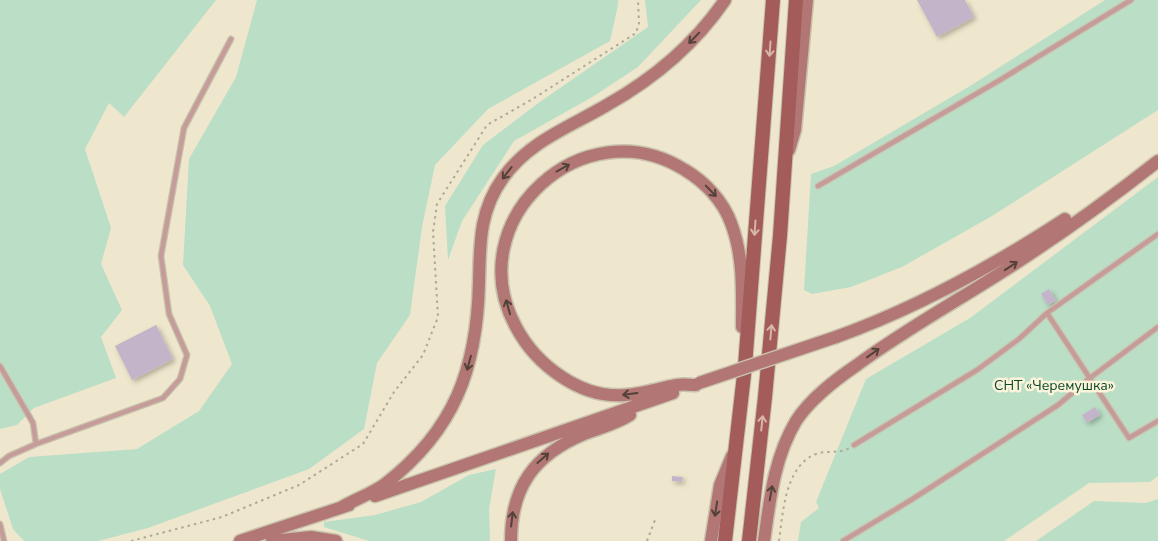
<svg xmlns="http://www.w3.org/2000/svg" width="1158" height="541" viewBox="0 0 1158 541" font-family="'Nunito Sans',sans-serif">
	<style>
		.green { fill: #bbdec6 }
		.building { fill: #c4b4ca; filter: url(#shadow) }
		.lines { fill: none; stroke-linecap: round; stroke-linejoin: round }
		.service-casing { stroke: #c9c2ac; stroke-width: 7 }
		.secondary-casing { stroke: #c9c2ac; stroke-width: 15 }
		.primary-casing { stroke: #c9c2ac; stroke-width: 16 }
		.path { stroke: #afa995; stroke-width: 2; stroke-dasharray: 2.5 4; stroke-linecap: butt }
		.service { stroke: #c59c99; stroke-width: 4.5 }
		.secondary { stroke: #b27774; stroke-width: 12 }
		.primary { stroke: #a35c59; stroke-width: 14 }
		.secondary-bridge-casing { stroke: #c9c2ac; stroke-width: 15; stroke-linecap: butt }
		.secondary-bridge { stroke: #b27774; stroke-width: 12 }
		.oneway { stroke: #53423a }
		.oneway2 { stroke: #d8b7a6 }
		.labels { text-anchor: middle; stroke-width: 5; stroke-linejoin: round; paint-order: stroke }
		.park-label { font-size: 14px; fill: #0a492a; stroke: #fbf4da }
	</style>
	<defs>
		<filter id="shadow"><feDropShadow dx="2.5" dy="2.5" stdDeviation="2.5" flood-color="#0004"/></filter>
	</defs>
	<rect width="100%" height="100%" fill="#eee7cd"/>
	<path class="green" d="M0,0H216L124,117L109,103L85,149L111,228L101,264L122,310L101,337L116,378L34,408L17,425L0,429Z
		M257,0H618V5L610,41L488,109L435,165L422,227L410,315L377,363L364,429L309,469L148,528L98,541H24L13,529L0,489V474L29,457L137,449L199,411L232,364L210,306L183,265L189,159L236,77Z
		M645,0H701L638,67L594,96L514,141L462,221L448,260L445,206L483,145L537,104L648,27Z
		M1105,0H1158V110L992,216L902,267L851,287L812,294L804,290L811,174L834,166L970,86Z
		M1158,177V476L1150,482L1089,483L1004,541H798L801,522L819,508L816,502L866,379L970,318Z
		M496,469L489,509L490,541H369L324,527V522L375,515L421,502L469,475Z
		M1158,499V541H1036L1094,501L1146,503Z"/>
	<path class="building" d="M917,0H965L974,17L937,37Z
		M1049,289L1056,301L1048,305L1041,294Z
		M156,325L173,359L132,380L115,346Z
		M1095,407L1100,415L1087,423L1082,415Z
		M672,476L683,477L682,482L672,481Z"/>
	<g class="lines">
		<defs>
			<path id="service" d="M818,186L1000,80L1131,0
				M1047,313L1129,438L1158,421
				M0,366L33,423L36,444
				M854,445L977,370L1019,339L1047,313L1158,234
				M0,463L9,456L36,444L163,398L180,379L187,355L169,314L161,256L184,128L231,39
				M0,524L4,541
				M843,541L911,500L1058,405L1090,378L1158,327"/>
			<path id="secondary" d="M789,150L795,130L807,0
				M836,337C917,308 993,266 1065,219
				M696,385C689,385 683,384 677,385C660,388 643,394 625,395C581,399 536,365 516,327C458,220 584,106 685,170C705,182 723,201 731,223C744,257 742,292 742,327
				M375,496L673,393
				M342,507C356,499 373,493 385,484C455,430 477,368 479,283C480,244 479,211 503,178C529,141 570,127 607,105C653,79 695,44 725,0
				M240,541L349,505
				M272,541L311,537L336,541
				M511,541C511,487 534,455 584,434C600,428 616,424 630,415
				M711,541L720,485L732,456
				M764,541C770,499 774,458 796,421C811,398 835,380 857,365C906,329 959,300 1010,267C1061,234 1111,198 1158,161"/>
			<path id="primary" d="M725,541L745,366L773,0
				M749,541L765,397L780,236L796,0"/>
		</defs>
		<use href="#service" class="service-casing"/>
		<use href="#secondary" class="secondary-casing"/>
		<use href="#primary" class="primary-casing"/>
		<path class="path" d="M131,541L222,517L299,485L363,444L394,392L423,355L438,317L433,232L437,204L487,125L531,100L636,33L639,23L638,0
			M647,541L655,520
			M779,541C783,512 785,466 816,454C827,450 839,454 850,448"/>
		<use href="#service" class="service"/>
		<use href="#secondary" class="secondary"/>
		<use href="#primary" class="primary"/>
		<defs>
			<path id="secondary-bridge" d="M699,383L836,337"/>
		</defs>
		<use href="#secondary-bridge" class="secondary-bridge-casing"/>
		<use href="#secondary-bridge" class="secondary-bridge"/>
	</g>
	<defs><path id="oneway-shaft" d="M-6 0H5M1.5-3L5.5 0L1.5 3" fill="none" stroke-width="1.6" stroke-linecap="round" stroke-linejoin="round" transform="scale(1.25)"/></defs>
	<g class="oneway">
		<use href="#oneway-shaft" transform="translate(694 38) rotate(134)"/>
		<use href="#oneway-shaft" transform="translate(563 168) rotate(-29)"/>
		<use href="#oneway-shaft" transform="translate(507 173) rotate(128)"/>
		<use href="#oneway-shaft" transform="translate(711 191) rotate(46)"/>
		<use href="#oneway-shaft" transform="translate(1011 266) rotate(-33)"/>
		<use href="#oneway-shaft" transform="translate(508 307) rotate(-106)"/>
		<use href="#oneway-shaft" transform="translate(873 353) rotate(-36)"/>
		<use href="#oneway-shaft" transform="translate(469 363) rotate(105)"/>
		<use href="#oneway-shaft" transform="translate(630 394) rotate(173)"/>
		<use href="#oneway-shaft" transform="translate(543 458) rotate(-41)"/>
		<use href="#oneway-shaft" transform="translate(771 493) rotate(-80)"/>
		<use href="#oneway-shaft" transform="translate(716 509) rotate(99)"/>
		<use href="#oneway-shaft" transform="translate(512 519) rotate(-83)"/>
	</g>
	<g class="oneway2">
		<use href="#oneway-shaft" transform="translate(770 49) rotate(94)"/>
		<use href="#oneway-shaft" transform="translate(755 228) rotate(94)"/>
		<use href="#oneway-shaft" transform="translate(771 332) rotate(-85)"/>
		<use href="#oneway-shaft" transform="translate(762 423) rotate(-84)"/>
	</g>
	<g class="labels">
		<g class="park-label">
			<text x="1054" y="390">СНТ «Черемушка»</text>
		</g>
	</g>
</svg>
